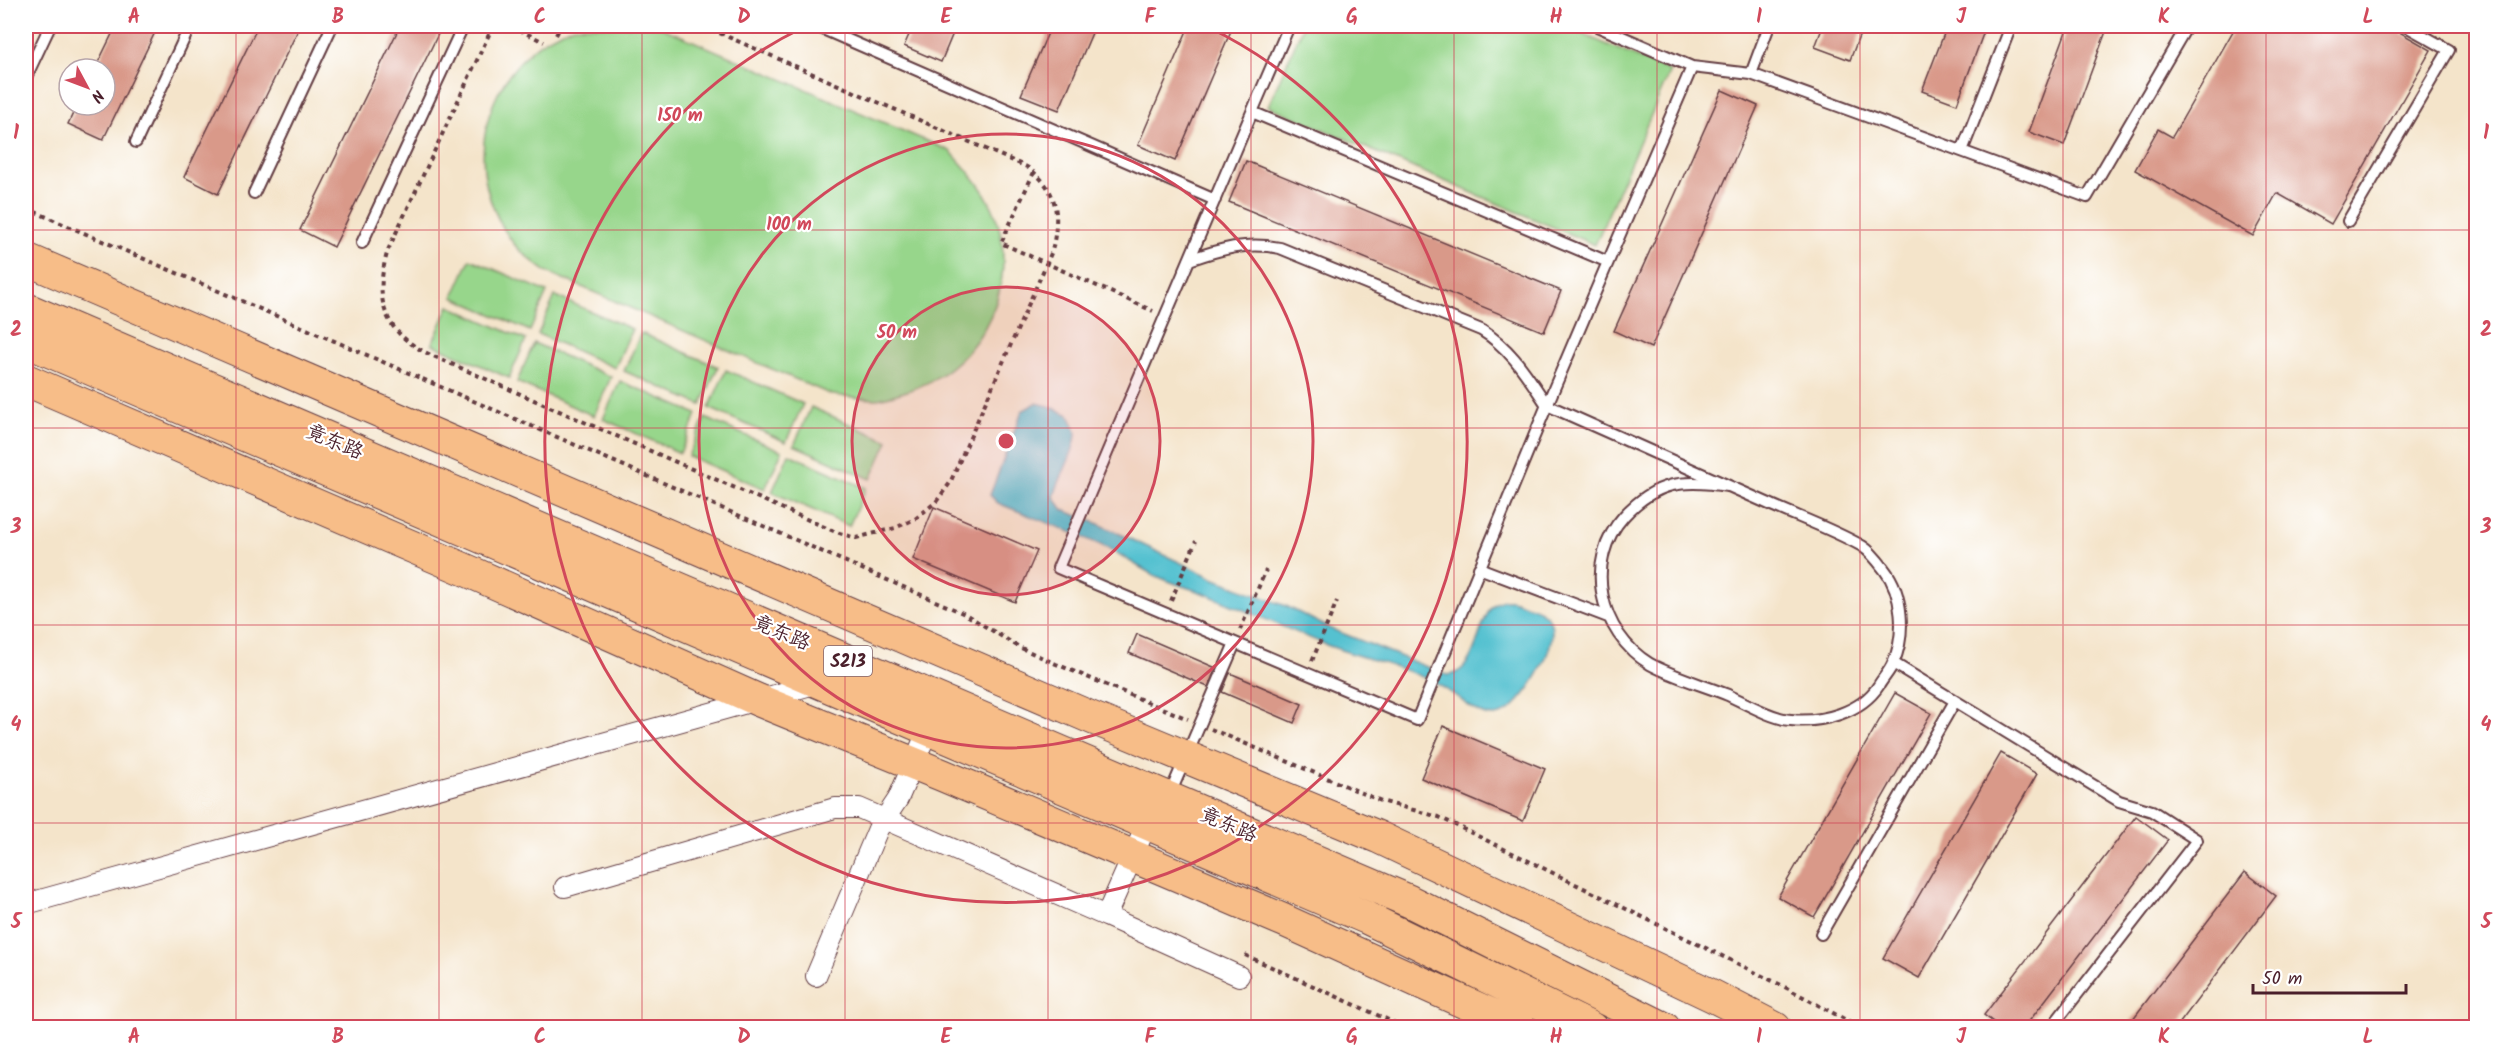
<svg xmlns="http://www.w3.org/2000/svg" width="2502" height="1053" viewBox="0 0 2502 1053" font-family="Kalam,'LXGW WenKai TC',sans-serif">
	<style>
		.green { fill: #97d68b; stroke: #707a5b; stroke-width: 1.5 }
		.water { fill: #55c1d0; stroke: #50707e; stroke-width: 1.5 }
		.building { fill: #d99989 }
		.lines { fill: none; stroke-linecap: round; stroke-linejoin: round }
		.lane-casing { stroke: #643d43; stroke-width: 14 }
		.street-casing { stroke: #643d43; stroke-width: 22 }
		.primary-casing { stroke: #643d43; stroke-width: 34 }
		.path { stroke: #643d43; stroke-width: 4; stroke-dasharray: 4.5 4.5; stroke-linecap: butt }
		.lane { stroke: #fff; stroke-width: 10 }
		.street { stroke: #fff; stroke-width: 20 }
		.primary { stroke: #f7bd88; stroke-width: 32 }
		.grid { fill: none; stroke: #d1495b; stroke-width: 1.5; stroke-opacity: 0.55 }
		.ring { fill: none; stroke: #d1495b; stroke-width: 3 }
		.labels { text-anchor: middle; stroke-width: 4.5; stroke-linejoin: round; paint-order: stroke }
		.shield { fill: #fff; stroke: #80626b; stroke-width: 1.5 }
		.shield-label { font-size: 18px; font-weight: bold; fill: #4a1f2b }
		.street-label { font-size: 20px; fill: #4a1f2b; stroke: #fff }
		.centre { fill: #d1495b; stroke: #fff; stroke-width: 3 }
		.ring-label { font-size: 18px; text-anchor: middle; font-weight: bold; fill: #d1495b; stroke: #fff; stroke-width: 4.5; stroke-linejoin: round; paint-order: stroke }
		.neatline { fill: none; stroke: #d1495b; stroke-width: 2 }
		.grid-label { font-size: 20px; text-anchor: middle; font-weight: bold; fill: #d1495b }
	</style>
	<rect width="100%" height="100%" fill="#fff"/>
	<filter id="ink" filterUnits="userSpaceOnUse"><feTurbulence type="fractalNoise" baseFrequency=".0167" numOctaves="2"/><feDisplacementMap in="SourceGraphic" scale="12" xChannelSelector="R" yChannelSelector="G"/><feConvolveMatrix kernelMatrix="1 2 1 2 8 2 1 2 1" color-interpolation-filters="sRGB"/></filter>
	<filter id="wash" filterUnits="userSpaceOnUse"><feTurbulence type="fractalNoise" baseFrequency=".008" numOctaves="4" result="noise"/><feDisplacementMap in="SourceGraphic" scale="24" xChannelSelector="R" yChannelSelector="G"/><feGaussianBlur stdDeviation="1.35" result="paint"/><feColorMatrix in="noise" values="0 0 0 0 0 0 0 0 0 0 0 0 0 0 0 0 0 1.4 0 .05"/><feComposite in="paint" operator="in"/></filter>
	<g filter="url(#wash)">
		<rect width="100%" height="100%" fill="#f4e4ca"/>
		<path class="green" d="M574,26H658L950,151C970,173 992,196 999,227C1017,298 973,372 904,392C896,394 886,398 877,399C862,399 847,396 832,395L545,271C534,262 519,252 511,240C467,177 476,99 534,48C545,38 561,32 574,26Z
			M1303,26H1563L1670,71L1595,245L1268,106Z
			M470,259L547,292L530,331L453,297Z
			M555,296L632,329L615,368L538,334Z
			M449,306L526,340L509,378L432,344Z
			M641,333L718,367L701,405L624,371Z
			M534,343L611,377L594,416L517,382Z
			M726,370L803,404L786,442L709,408Z
			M620,381L697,414L680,453L603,419Z
			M811,407L888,441L871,479L794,445Z
			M705,418L782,451L765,489L688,456Z
			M789,454L866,488L849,526L772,492Z"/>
		<path class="water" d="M1036,403L1049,406L1069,415C1071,421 1076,427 1076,433C1076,451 1059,477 1054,497L1063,510L1101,525L1215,579L1286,606L1329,628L1447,675C1476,674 1477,626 1491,608C1497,600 1507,598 1515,601C1526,606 1545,609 1550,621C1561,645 1523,708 1500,715C1483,720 1468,705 1456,696C1417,667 1365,661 1322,643C1285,628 1249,612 1213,597C1194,589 1173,584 1154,575C1138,567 1123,556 1107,548C1071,531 1034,518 998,503L990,495L1022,411Z"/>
		<g id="blocks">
			<path class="building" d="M116,26H158L103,140L68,124L77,105H105V69H95Z
				M258,26H300L218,194L184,177Z
				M400,26H442L334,247L300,230Z
				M913,26H956L941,62L904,46Z
				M1051,26H1095L1059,110L1021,95Z
				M1189,26H1233L1175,161L1138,145Z
				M1823,26H1863L1850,60L1815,47Z
				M1947,26H1986L1957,104L1922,91Z
				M2068,26H2108L2064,145L2029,132Z
				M2236,26H2389L2431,50L2331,224L2277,193L2253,236L2135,170L2158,129L2172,137Z
				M1722,90L1758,106L1651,348L1614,331Z
				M1246,161L1561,291L1544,332L1229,202Z
				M934,507L1037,551L1015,602L913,559Z
				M1137,634L1216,668L1208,687L1129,653Z
				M1230,673L1302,704L1294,723L1222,692Z
				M1895,693L1931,713L1814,917L1778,897Z
				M1443,726L1545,769L1523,821L1421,778Z
				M2001,753L2037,774L1919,978L1883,958Z
				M2136,816L2168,840L2024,1028H2001L1984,1015Z
				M2245,872L2276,896L2176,1028H2126Z"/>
		</g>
	</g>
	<g filter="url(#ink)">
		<use href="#blocks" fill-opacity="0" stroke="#643d43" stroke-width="1.5"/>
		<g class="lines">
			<defs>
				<path id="lane" d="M816,26L1215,200
					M1289,26L1252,112L1608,262L1692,67
					M1597,26L1692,67L1751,74L2087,197L2187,26
					M1751,74L1769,26
					M26,77L50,26
					M1252,112L1058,568L1417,720L1547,405C1620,438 1694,470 1767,503C1798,517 1832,529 1862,546C1870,551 1878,561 1884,569C1903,593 1906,635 1893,663C1890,671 1883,678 1879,685C1861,713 1821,723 1791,720C1773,719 1745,703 1728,695C1703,685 1674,677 1650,664C1599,633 1583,561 1624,516C1656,481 1684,479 1728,486
					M136,142L190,26
					M1962,151L2011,26
					M254,193L332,26
					M2348,221L2449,50L2406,26
					M362,243L463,26
					M1189,260C1220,249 1247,241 1280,248L1481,330C1511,348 1528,377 1547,405
					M1547,405L1608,262
					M1479,568L1608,617
					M1893,663L2119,801L2152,811L2197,840L2051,1028
					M1170,794L1235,643
					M1821,934L1955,701"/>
				<path id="street" d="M565,887L835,808H859L1106,916L1147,824
					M26,904L818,683L819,680
					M1106,916L1239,976
					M816,976L878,829L898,799L928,730"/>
				<path id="primary" d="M26,259L1090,717L1378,837L1713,996L1775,1028
					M26,309L1409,901L1664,1028
					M26,341L1367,918L1591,1028
					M26,380L466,570L758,700L942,775L1283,920L1521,1028"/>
			</defs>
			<use href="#lane" class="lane-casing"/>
			<use href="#street" class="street-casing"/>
			<use href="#primary" class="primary-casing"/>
			<path class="path" d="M493,26L388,250C373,299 383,333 431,355L836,532L856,538L895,528L915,519L936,502L950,483L1052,251C1060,215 1059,190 1027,167L703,26
				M511,26L544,42
				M556,35L561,26
				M1034,172L1001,243L1153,311
				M26,208L798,541L965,614L1019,647L1056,664L1188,719
				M1171,601L1196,541
				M1240,630L1266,570
				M1312,661L1337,601
				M1211,729L1381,801L1439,817L1781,985L1861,1028
				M1245,955L1406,1028"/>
			<use href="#lane" class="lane"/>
			<use href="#street" class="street"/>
			<use href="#primary" class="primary"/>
		</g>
	</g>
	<path class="grid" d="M236,26V1028M439,26V1028M642,26V1028M845,26V1028M1048,26V1028M1251,26V1028M1454,26V1028M1657,26V1028M1860,26V1028M2063,26V1028M2266,26V1028M26,230H2476M26,428H2476M26,625H2476M26,823H2476"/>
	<circle cx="1006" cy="441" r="154" fill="#d1495b" fill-opacity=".12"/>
	<g class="ring">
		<circle cx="1006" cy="441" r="154"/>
		<circle cx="1006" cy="441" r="307"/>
		<path d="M1208 27A461 461 0 1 1 804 27"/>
	</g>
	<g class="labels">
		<rect class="shield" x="824" y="646" width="48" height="30" rx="4.5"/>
		<g class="shield-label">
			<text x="848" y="667">S213</text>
		</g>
		<g class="street-label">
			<text transform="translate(335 441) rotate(23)" y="7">竟东路</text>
			<text transform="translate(782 632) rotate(23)" y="7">竟东路</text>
			<text transform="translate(1229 824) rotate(23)" y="7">竟东路</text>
		</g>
	</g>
	<circle cx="1006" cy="441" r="9" class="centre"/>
	<g class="ring-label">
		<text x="680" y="121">150 m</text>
		<text x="789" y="230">100 m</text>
		<text x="897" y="338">50 m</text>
	</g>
	<rect width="2502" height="1053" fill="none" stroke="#fff" stroke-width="66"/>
	<g transform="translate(87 87) rotate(131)"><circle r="28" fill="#ffffff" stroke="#b7a5aa" stroke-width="1.5"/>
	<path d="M0-4.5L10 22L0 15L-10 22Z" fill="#d1495b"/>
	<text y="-9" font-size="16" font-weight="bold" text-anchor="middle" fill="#4a1f2b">N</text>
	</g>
	<path d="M2253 984v9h153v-9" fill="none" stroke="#4a1f2b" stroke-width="3"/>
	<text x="2262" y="984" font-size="18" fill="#4a1f2b" stroke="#ffffff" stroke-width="4.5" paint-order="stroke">50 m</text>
	<rect x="33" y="33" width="2436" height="987" class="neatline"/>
	<g class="grid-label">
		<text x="134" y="23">A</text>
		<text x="338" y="23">B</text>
		<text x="540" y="23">C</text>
		<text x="744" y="23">D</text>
		<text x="946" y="23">E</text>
		<text x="1150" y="23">F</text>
		<text x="1352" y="23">G</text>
		<text x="1556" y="23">H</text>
		<text x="1759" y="23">I</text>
		<text x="1961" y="23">J</text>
		<text x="2164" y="23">K</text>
		<text x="2368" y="23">L</text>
		<text x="16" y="139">1</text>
		<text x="2486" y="139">1</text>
		<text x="16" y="336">2</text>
		<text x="2486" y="336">2</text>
		<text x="16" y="533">3</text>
		<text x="2486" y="533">3</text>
		<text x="16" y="731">4</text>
		<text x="2486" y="731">4</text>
		<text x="16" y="928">5</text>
		<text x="2486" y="928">5</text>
		<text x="134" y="1043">A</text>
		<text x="338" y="1043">B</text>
		<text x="540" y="1043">C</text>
		<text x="744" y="1043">D</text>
		<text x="946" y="1043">E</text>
		<text x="1150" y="1043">F</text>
		<text x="1352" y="1043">G</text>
		<text x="1556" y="1043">H</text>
		<text x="1759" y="1043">I</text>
		<text x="1961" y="1043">J</text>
		<text x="2164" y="1043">K</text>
		<text x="2368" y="1043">L</text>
	</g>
</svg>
